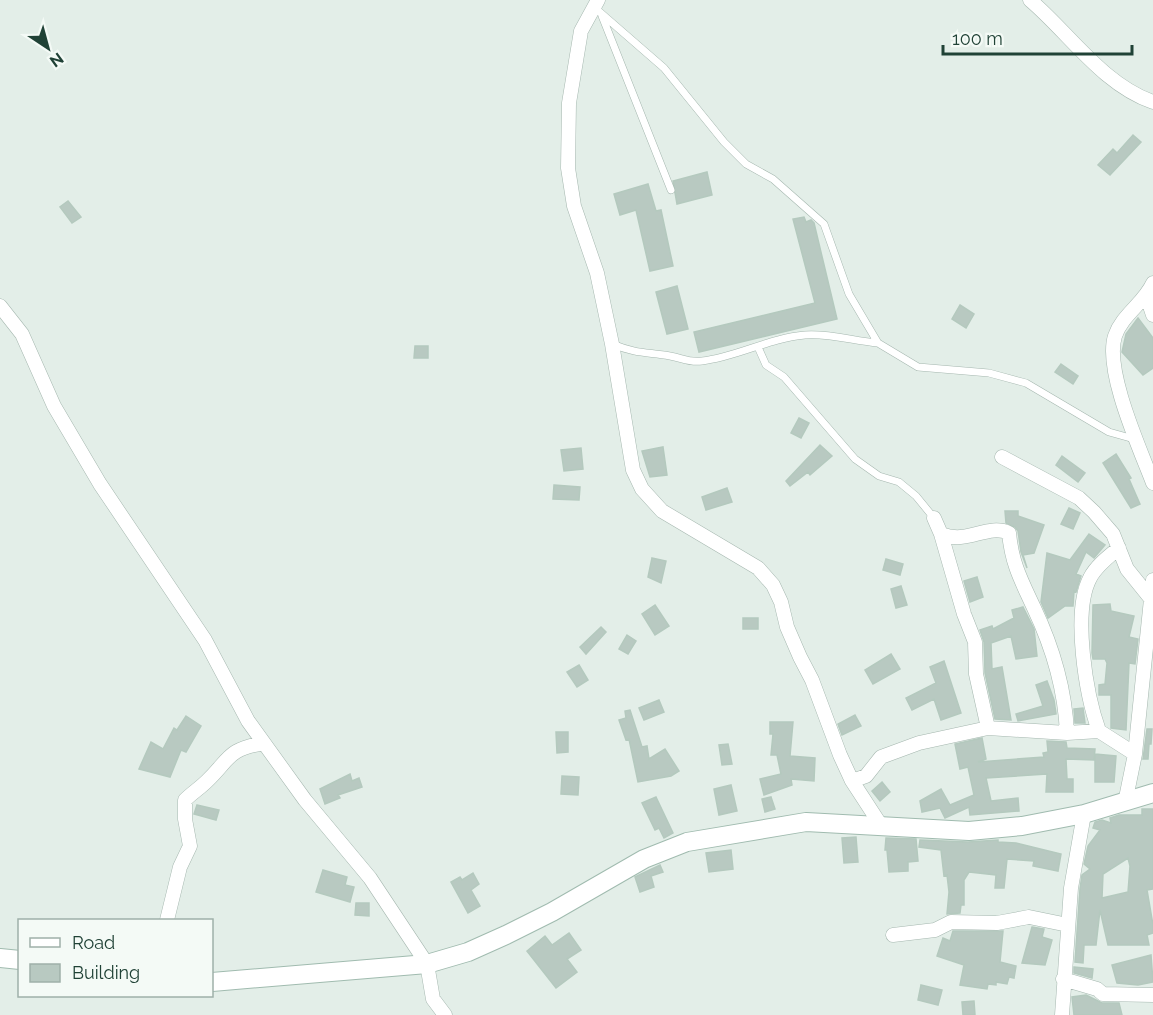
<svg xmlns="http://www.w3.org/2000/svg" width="1153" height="1015" viewBox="0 0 1153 1015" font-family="Raleway,sans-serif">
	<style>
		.building { fill: #b8c9c1; stroke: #b4c9be; stroke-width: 1.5; fill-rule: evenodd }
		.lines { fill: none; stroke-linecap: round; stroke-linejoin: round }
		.lane-casing { stroke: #a5b7af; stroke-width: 8 }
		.street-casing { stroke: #a5b7af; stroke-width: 15 }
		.secondary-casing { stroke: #a0bbaf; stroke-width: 20 }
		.lane { stroke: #fff; stroke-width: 7 }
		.street { stroke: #fff; stroke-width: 14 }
		.secondary { stroke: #fff; stroke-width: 18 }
	</style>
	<rect width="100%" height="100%" fill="#e3eee8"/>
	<path class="building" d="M1133,135L1141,142L1110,175L1098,165L1113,149L1117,153Z
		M707,172L712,195L677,204L673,181Z
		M648,184L656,211L661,210L673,266L650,271L636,210L620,215L614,194Z
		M68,201L81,217L72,223L60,207Z
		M804,217L806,222L811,220L814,223L837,319L699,352L694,332L815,303L793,219Z
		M677,286L688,329L667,334L656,292Z
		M960,305L974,314L966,328L952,319Z
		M1138,318L1153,338V368L1143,375L1122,352L1126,334Z
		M415,346H428V358H414Z
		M1061,364L1078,376L1073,384L1055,372Z
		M799,418L809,423L801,438L791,433Z
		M820,445L832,456L810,475L808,472L790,486L786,481Z
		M663,447L667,475L650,477L642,451Z
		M581,448L583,469L564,471L561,450Z
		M1116,454L1131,478L1129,479L1140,504L1131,508L1103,463Z
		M1062,456L1085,473L1078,482L1056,465Z
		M554,485L580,487L579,500L553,499Z
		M727,488L732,502L706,510L702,497Z
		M1069,508L1080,513L1073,529L1061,524Z
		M1005,511H1018V516L1044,525L1034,553L1023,555L1027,568L1021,552L1018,531L1015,527L1006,523Z
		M1089,534L1105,545L1094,558L1086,552L1076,574L1081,576L1076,592L1074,591L1073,606H1065L1048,618L1041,602L1047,553L1070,560Z
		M652,558L666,561L661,583L648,577Z
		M886,559L903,564L900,575L883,570Z
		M977,577L983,597L970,602L964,581Z
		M901,586L907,605L896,608L891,589Z
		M1110,604L1111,611L1134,616L1129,637L1138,639L1135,664L1129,663L1126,730L1111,728V695H1099V685L1105,684L1107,663L1105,659H1093L1092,653L1093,605Z
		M655,605L669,626L655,635L642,614Z
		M1023,607L1034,629L1037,656L1016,659L1011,636L991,643L992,669L1002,667L1011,720L995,719L985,673L984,642L980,630L992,626L993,629L1014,618L1012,610Z
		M743,618H758V629H743Z
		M601,627L606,632L586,654L580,647Z
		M627,635L636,641L628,654L619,649Z
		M891,654L900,669L873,684L865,670Z
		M944,661L961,713L941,720L934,699L912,710L906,698L936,683L930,667Z
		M579,665L588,680L577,687L567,672Z
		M1047,681L1054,700L1056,714L1018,721L1016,714L1043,706L1036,685Z
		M659,700L664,712L644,720L639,708Z
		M1074,709L1083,708L1085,723H1075Z
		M630,710L642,747L647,746L649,759L665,749L679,771L671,776L638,782L629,739L626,740L619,720L626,718L625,711Z
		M855,715L861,726L842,735L838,724Z
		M186,716L201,726L186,752L181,750L170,777L139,769L151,742L163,749L174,728L177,730Z
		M770,722H793L790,756L815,758L814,781L791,779L792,785L764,795L760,779L781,774L777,755H771L773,734H770Z
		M1147,729H1152L1151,744H1149L1148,759H1143Z
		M556,732H568V752L557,753Z
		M982,738L986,759L978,762L1044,757L1043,753L1048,752L1047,741L1066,742L1067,748L1095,749L1094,760L1066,759L1067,779H1073V792H1046L1047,774L986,778L991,801L1018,798L1019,811L970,815L969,807L945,818L940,808L922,812L920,801L941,789L950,805L974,795L968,767L960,769L955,744Z
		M728,744L732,764L722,765L719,745Z
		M1095,754L1116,756L1114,782H1095Z
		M350,774L352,781L359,778L362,787L338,795L340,798L325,804L320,789Z
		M562,776L579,777L578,795L561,794Z
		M882,782L890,792L880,801L872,791Z
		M731,785L737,811L719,815L714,789Z
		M656,797L673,833L664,838L659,828L655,830L642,803Z
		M771,797L775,809L765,812L762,799Z
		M197,805L219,810L216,820L194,814Z
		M1142,809H1153V889L1147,890L1153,925V933L1147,935L1149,945H1108L1100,910L1096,945H1084L1083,963L1075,962L1080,889L1082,875L1090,869L1084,864L1088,846L1100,830L1093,828L1095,822L1102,820L1111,823L1110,818L1119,815H1142ZM1128,858L1130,866L1128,892L1102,898L1103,874Z
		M856,837L858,862L844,863L842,838Z
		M886,838L916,839L918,861L908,862V871L889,872L887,850H885Z
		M920,840L968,842L998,840V842L1016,843L1061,854L1058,871L1033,866L1034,861L1007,859L1004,888H995L996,875L969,872L964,880V905H961L960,913L947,914L949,892L947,875L944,876L941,850L919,847Z
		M731,850L733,869L709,872L706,853Z
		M660,865L663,872L651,876L654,887L640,892L635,877Z
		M323,870L347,877L345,885L354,887L350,902L316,892Z
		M473,873L479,884L471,890L480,906L468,913L451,882L460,877L462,880Z
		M356,903H369V916L355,915Z
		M1032,927L1044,929L1042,937L1052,940L1045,965L1022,963Z
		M953,931H1003L1000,962L1016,966L1014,978L1009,977L1007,984L996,982V985L988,984L987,989L960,985L964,965L937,956L943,938L950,941Z
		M569,933L581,950L567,959L577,972L556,988L527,951L545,936L552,945Z
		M1151,955L1153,982L1138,985L1117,983L1112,965Z
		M1074,967L1093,969L1092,978L1074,973Z
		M921,985L942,990L938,1005L918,1000Z
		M1086,995L1102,1003H1119L1122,1015H1074L1072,997Z
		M974,1001L975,1015H963L962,1002Z"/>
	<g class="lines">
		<defs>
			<path id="lane" d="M595,8L664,68L724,142L746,164L773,179L824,224L849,294L878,343L918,367L989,373L1026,383L1109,432L1134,439
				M602,16L671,190
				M612,344C637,354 646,352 670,356C682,358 689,363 702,361C737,357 769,338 805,335C829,333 854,341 878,343
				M758,347L766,365L784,377L855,459L879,476L899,482L916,496L934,518"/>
			<path id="street" d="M598,0L581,31L569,103L568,168L574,206L597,273L612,344L633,470L642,489L662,511L758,568L773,585L781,602L787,627L800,657L812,680L840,755L852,781L882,827
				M1030,0C1069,33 1102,84 1153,102
				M1153,283C1144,303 1122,315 1115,336C1104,370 1140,449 1153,483
				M1147,297L1153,315
				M0,306L22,334L54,406L100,484L205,640L248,721L305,800L370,878L427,964L433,999L445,1015
				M1002,457L1079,498L1094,512L1113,534L1127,569L1152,600
				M934,518L941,534C968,545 987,523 1009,533C1012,564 1021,580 1034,608C1053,648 1065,688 1067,733
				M941,534L964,614L975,642L976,674L988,728
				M1099,731C1086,695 1072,612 1090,578C1096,566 1109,556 1119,548
				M852,781L866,776L881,757L919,743L988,728L1067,733L1099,731L1135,754
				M1125,803L1135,754L1153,580
				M167,920L180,867L190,846L185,819V800C192,793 200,788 207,781C231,758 226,750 264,743
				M893,935L935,930L951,922L997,923L1029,917L1068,925
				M1063,979L1097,989L1103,994L1153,995
				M1062,1015L1071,888L1084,814"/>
			<path id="secondary" d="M0,958L20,960
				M212,982L427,964L468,952L506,935L552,912L644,859L687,842L806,822L969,831L1022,826L1084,814L1153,793"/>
		</defs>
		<use href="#lane" class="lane-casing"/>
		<use href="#street" class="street-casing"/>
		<use href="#secondary" class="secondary-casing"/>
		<use href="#lane" class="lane"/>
		<use href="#street" class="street"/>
		<use href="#secondary" class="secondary"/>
	</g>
	<rect x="18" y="919" width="195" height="78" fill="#f4faf6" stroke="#9fb0a9" stroke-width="1.5"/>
	<rect x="30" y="938" width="30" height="9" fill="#ffffff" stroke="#9fb0a9" stroke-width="1.5"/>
	<text x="72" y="949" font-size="18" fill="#204236">Road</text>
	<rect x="30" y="964" width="30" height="18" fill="#b8c9c1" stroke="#9fb0a9" stroke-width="1.5"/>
	<text x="72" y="979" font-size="18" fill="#204236">Building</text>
	<g transform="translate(48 48) rotate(144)" stroke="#f4faf6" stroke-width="4.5" paint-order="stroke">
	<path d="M0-4.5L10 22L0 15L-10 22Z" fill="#204236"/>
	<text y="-9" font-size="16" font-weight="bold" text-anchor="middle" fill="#204236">N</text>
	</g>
	<path d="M943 45v9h189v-9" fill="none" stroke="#204236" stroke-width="3"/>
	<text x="952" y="45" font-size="18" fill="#204236" stroke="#f4faf6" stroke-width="4.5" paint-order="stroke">100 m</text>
</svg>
